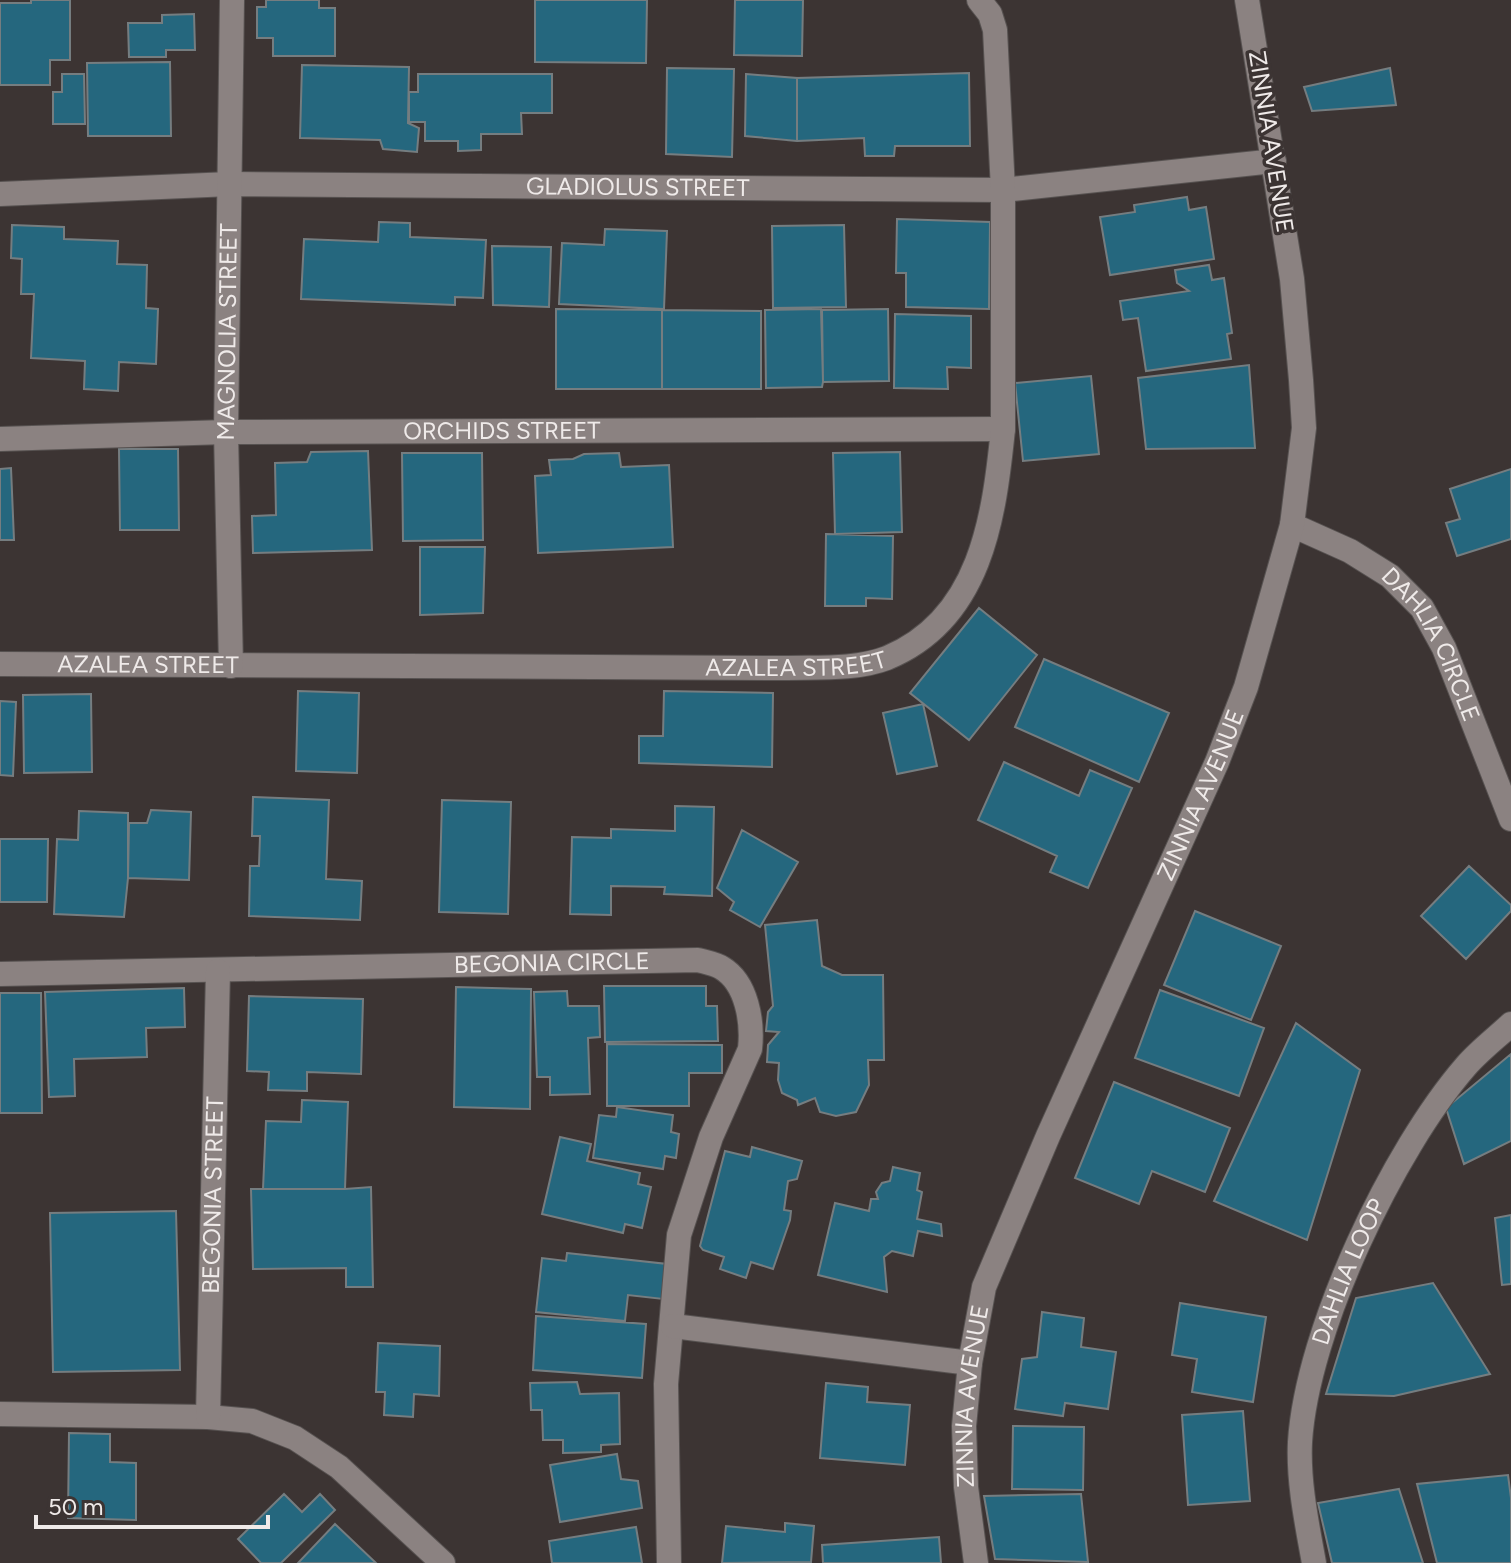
<svg xmlns="http://www.w3.org/2000/svg" width="1511" height="1563" viewBox="0 0 1511 1563" font-family="Figtree,sans-serif">
	<style>
		.building { fill: #25677e; stroke: #757d80; stroke-width: 2 }
		.lines { fill: none; stroke-linecap: round; stroke-linejoin: round }
		.street-casing { stroke: #575251; stroke-width: 26 }
		.street { stroke: #8b8281; stroke-width: 24 }
		.labels { text-anchor: middle; stroke-width: 7; stroke-linejoin: round; paint-order: stroke }
		.street-label { font-size: 24px; fill: #efeae9; stroke: #3c3433 }
	</style>
	<rect width="100%" height="100%" fill="#3c3433"/>
	<path class="building" d="M31,0H70V60H50V85H0V3H31Z
		M266,0H319V8H335V56H273V38H257V7H266Z
		M535,0H647L646,63L535,62Z
		M735,0H803L802,56L734,55Z
		M194,14L195,50H166V57H129L128,23H162V15Z
		M170,62L171,136H88L87,63Z
		M302,65L409,67L408,123L419,128L417,152L383,149L380,140L300,138Z
		M667,68L734,69L732,157L666,154Z
		M1390,68L1396,105L1312,111L1304,87Z
		M969,73L970,146H895L894,156H865L864,138L797,141V78Z
		M62,74H84L85,124H53V92H62Z
		M418,74H552V113H521L522,134H481V150L458,151V141H425V122H409V92H418Z
		M746,74L797,78V141L745,136Z
		M1187,197L1189,210L1206,207L1214,259L1110,275L1100,217L1135,212L1134,205Z
		M897,219L990,222L989,309L906,307V273H896Z
		M379,222L410,223V237L486,240L483,298L455,297V305L301,299L304,239L378,242Z
		M12,225L64,227V239L118,241L117,264L147,265L146,308L158,309L156,364L119,362L118,391L84,389L85,361L31,358L34,294H21L22,259L11,258Z
		M844,225L846,307L773,308L772,226Z
		M605,229L667,231L664,309L559,304L562,243L604,245Z
		M492,246L551,247L549,307L493,305Z
		M1209,265L1212,280L1224,278L1232,333L1227,334L1231,359L1146,371L1138,318L1123,320L1120,301L1189,291L1177,283L1175,270Z
		M556,309L662,310V389H556Z
		M821,309L823,382L822,387L766,388L765,310Z
		M888,309L889,381L823,382L822,310Z
		M662,310L761,311V389H662Z
		M895,314L971,316V368L947,367L948,389L894,388Z
		M1249,365L1255,448L1146,449L1138,378Z
		M1091,376L1099,454L1023,461L1015,383Z
		M119,449H178L179,530H120Z
		M368,451L372,550L253,553L252,516L276,515L275,463L307,462L311,452Z
		M900,452L902,532L835,534L833,453Z
		M402,453H482L483,540L403,541Z
		M619,453L621,467L669,465L673,547L538,553L535,476L551,475L549,460L573,459L584,454Z
		M11,468L14,540H0V469Z
		M1511,469V539L1457,556L1446,523L1460,519L1450,489Z
		M826,534L893,536L892,599L866,598V606H825Z
		M420,547H485L483,613L420,615Z
		M979,608L1037,655L969,740L910,693Z
		M1044,659L1169,713L1139,782L1015,727Z
		M298,691L359,693L357,773L296,771Z
		M664,691L773,693L772,767L639,763V736H663Z
		M91,694L92,772L24,773L23,695Z
		M0,701L16,702L13,776L0,775Z
		M923,704L937,766L897,774L883,713Z
		M1004,762L1079,796L1090,770L1132,788L1088,888L1050,872L1057,856L978,820Z
		M253,797L329,800L326,879L362,881L360,920L249,916L250,866H259L260,836H252Z
		M442,800L511,802L508,914L439,912Z
		M675,806L714,807L712,896L664,894L665,887L611,886V915L570,914L572,837L611,838V829L675,831Z
		M151,810L191,812L189,880L128,878L129,823H147Z
		M79,811L128,813V878L124,917L54,914L57,839L78,840Z
		M742,830L798,862L760,927L730,910L734,902L717,888Z
		M0,839H48L47,902H0Z
		M1469,866L1511,905V911L1466,959L1421,916Z
		M1195,911L1281,946L1251,1020L1164,985Z
		M817,920L822,966L842,975H883L884,1060H868L869,1085L856,1112L836,1116L820,1112L815,1098L798,1105L797,1100L782,1093L778,1080L779,1063L767,1062L768,1045L779,1032L766,1031L768,1012L773,1006L765,925Z
		M604,986H706V1006H717L718,1041L605,1042Z
		M456,987L531,989L530,1109L454,1107Z
		M184,988L185,1027L146,1028L147,1057L74,1059L75,1096L49,1097L45,992Z
		M1160,990L1264,1028L1239,1096L1135,1058Z
		M567,991L568,1006H599L600,1037L588,1038L590,1094L550,1095V1077H537L534,992Z
		M0,993H41L42,1113H0Z
		M249,996L363,999L361,1074L307,1072V1091L268,1090L269,1072L247,1071Z
		M1296,1023L1360,1070L1307,1240L1214,1201Z
		M607,1044L722,1045V1073H689V1106H607Z
		M1511,1054V1141L1464,1164L1446,1108Z
		M1114,1082L1230,1128L1205,1192L1152,1171L1139,1204L1075,1178Z
		M302,1100L348,1102L345,1189H263L266,1121L301,1122Z
		M617,1107L673,1115L671,1132L679,1134L676,1158L665,1156L663,1169L593,1158L599,1115L616,1117Z
		M560,1137L591,1144L587,1161L640,1173L638,1184L651,1187L642,1228L625,1224L623,1233L542,1214Z
		M752,1147L802,1161L797,1179L788,1181L784,1210L791,1211L790,1220L773,1269L751,1262L746,1278L720,1269L724,1257L703,1250L700,1246L725,1151L750,1157Z
		M893,1167L920,1173L917,1190L922,1192L917,1219L941,1224L942,1236L918,1231L913,1256L892,1251L884,1257L887,1292L818,1275L835,1203L869,1211L871,1199H878L876,1192L882,1183L890,1181Z
		M371,1187L373,1287H346V1268L253,1269L251,1189H345Z
		M176,1211L180,1370L53,1372L50,1213Z
		M1511,1215V1284L1502,1285L1495,1218Z
		M567,1253L667,1264L663,1299L628,1295L625,1321L536,1312L542,1258L566,1261Z
		M1433,1283L1490,1374L1394,1396L1326,1394L1356,1298Z
		M1180,1303L1266,1317L1253,1402L1192,1392L1197,1359L1172,1355Z
		M1042,1312L1084,1318L1081,1347L1116,1352L1108,1409L1065,1403L1063,1416L1015,1409L1022,1359L1037,1357Z
		M536,1316L646,1324L642,1378L533,1370Z
		M378,1343L440,1346L439,1396L414,1394L413,1417L384,1415L385,1392H376Z
		M577,1382L580,1394L619,1393L620,1444L601,1445V1452L563,1453V1440H543L542,1410H531L530,1383Z
		M826,1383L868,1387L867,1402L910,1405L905,1465L820,1458Z
		M1243,1411L1250,1501L1188,1505L1182,1415Z
		M1013,1426L1084,1427L1083,1490L1012,1489Z
		M69,1433L110,1434V1462L136,1463V1520L68,1518Z
		M617,1454L621,1479L638,1481L642,1508L560,1522L550,1465Z
		M1508,1475L1511,1498V1563H1437L1417,1484Z
		M1399,1489L1423,1563H1332L1318,1503Z
		M284,1494L302,1512L320,1494L335,1510L281,1563H261L238,1539Z
		M1081,1494L1088,1562L995,1559L984,1496Z
		M785,1523L814,1526L811,1562L722,1563L726,1526L785,1532Z
		M335,1524L376,1563H298Z
		M636,1527L642,1563H552L549,1541Z
		M939,1537L941,1563H823L822,1545Z"/>
	<g class="lines">
		<defs>
			<g id="street">
				<path id="s1" d="M0,194L230,184L1003,190L1274,161"/>
				<path id="s2" d="M0,439L226,432L1003,429"/>
				<path id="s3" d="M1292,525L1350,551L1390,576L1422,608L1444,648L1511,819"/>
				<path id="s4" d="M0,664L783,668C817,667 856,670 887,658C981,619 994,518 1003,429V190L995,30L990,14L979,0"/>
				<path id="s5" d="M231,666L226,432L232,0"/>
				<path id="s6" d="M0,974L698,960C705,962 716,964 722,968C747,983 753,1022 750,1049L711,1137L679,1235L666,1384L669,1563"/>
				<path d="M673,1326L970,1363"/>
				<path d="M0,1414L208,1417L252,1421L295,1438L339,1467L443,1563"/>
				<path id="s7" d="M208,1417L218,971"/>
				<path id="s8" d="M976,1563L966,1487L964,1426L970,1363L984,1287L1048,1136L1217,762L1246,687L1292,525L1304,428L1301,380L1292,279L1247,0"/>
				<path id="s9" d="M1314,1563C1307,1524 1298,1482 1300,1442C1307,1330 1393,1150 1466,1066C1479,1051 1496,1038 1511,1024"/>
			</g>
		</defs>
		<use href="#street" class="street-casing"/>
		<use href="#street" class="street"/>
	</g>
	<g class="labels">
		<g class="street-label">
			<text transform="translate(1271 142) rotate(81)" y="8">ZINNIA AVENUE</text>
			<text dy="8" stroke="none"><textPath href="#s1" startOffset="638">GLADIOLUS STREET</textPath></text>
			<text dy="8" stroke="none"><textPath href="#s5" startOffset="334">MAGNOLIA STREET</textPath></text>
			<text dy="8" stroke="none"><textPath href="#s2" startOffset="502">ORCHIDS STREET</textPath></text>
			<text dy="8" stroke="none"><textPath href="#s3" startOffset="192">DAHLIA CIRCLE</textPath></text>
			<text dy="8" stroke="none"><textPath href="#s4" startOffset="796">AZALEA STREET</textPath></text>
			<text dy="8" stroke="none"><textPath href="#s4" startOffset="148">AZALEA STREET</textPath></text>
			<text dy="8" stroke="none"><textPath href="#s8" startOffset="816">ZINNIA AVENUE</textPath></text>
			<text dy="8" stroke="none"><textPath href="#s6" startOffset="552">BEGONIA CIRCLE</textPath></text>
			<text dy="8" stroke="none"><textPath href="#s7" startOffset="222">BEGONIA STREET</textPath></text>
			<text dy="8" stroke="none"><textPath href="#s9" startOffset="300">DAHLIA LOOP</textPath></text>
			<text dy="8" stroke="none"><textPath href="#s8" startOffset="168">ZINNIA AVENUE</textPath></text>
		</g>
	</g>
	<path d="M36 1515v12h232v-12" fill="none" stroke="#efeae9" stroke-width="4"/>
	<text x="48" y="1515" font-size="24" fill="#efeae9" stroke="#3c3433" stroke-width="6" paint-order="stroke">50 m</text>
</svg>
